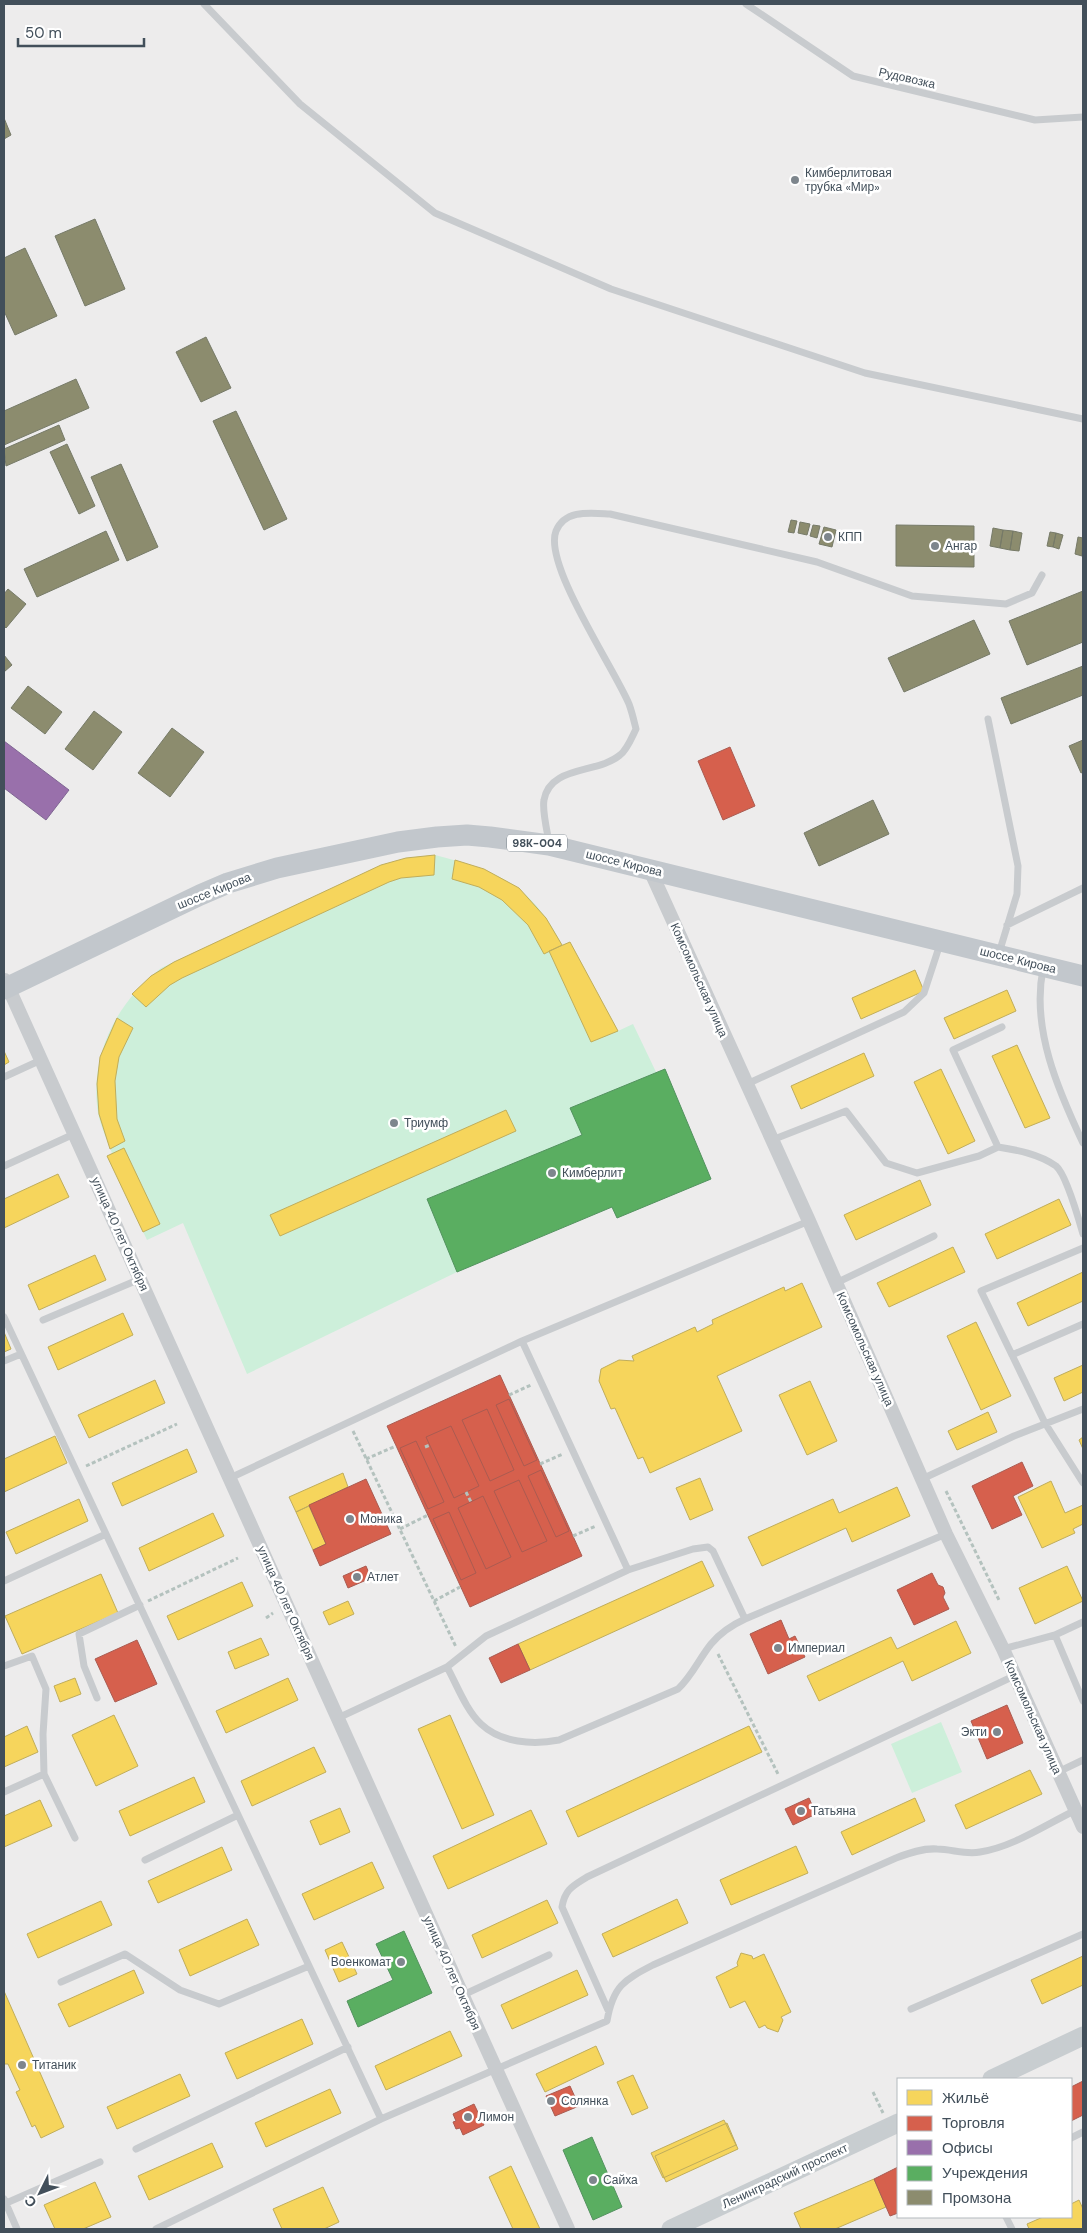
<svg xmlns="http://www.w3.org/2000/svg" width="1087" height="2233" viewBox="0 0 1087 2233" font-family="'DM Sans',sans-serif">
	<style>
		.green { fill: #cdefda }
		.homes { fill: #f6d55c; stroke: #c0ad5b }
		.shops { fill: #d6604d; stroke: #aa5b51 }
		.offices { fill: #9970ab; stroke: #7f6693 }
		.public { fill: #5aae61; stroke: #53925f }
		.industry { fill: #8c8c6e; stroke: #767a68 }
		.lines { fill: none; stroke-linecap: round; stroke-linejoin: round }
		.path { stroke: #b4c2be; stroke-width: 3; stroke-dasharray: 4 2.5; stroke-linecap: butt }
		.service { stroke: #c8cbce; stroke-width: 7 }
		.minor { stroke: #c8cbce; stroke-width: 14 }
		.secondary { stroke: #c8cdd0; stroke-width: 19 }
		.primary { stroke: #c2c7cc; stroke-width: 21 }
		.poi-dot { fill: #7e868d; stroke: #fff; stroke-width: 2 }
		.labels { text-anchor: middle; stroke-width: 5; stroke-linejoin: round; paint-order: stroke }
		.shield { fill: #fff; stroke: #7b848c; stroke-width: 1 }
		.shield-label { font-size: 11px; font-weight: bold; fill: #424f5a }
		.street-label { font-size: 12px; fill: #424f5a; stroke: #fff }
		.poi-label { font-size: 12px; fill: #424f5a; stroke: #fff; text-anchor: start }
	</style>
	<rect width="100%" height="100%" fill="#edecec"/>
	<path class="green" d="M435,855C497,871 531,884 562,945L570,942L618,1031L633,1024L656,1072L665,1069L711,1179L617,1218L611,1207L457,1272L247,1374L183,1223L147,1240L107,1156L112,1153C107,1140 101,1127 98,1113C89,1056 116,1003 161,968L381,865L406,858Z
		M941,1722L962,1772L912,1793L891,1744Z"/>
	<path class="homes" d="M435,855L434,875L401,878L389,882L182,978L170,985L146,1007L132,994L151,976L174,962L381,865L406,858Z
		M455,860L484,869L519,888L546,918L562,945L544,954L528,925L502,900L479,887L452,879Z
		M570,942L618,1031L591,1042L549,951Z
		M915,970L924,991L861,1019L852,998Z
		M1007,990L1016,1011L954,1039L944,1018Z
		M117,1018L133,1028L119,1057L115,1081L117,1119L125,1141L110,1149L99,1114L97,1084L100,1057Z
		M1017,1045L1050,1118L1025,1128L992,1056Z
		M4,1051L9,1062L4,1065Z
		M864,1053L874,1076L801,1109L791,1086Z
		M941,1069L975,1141L948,1154L914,1082Z
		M506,1110L516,1131L280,1236L270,1215Z
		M124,1148L160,1224L143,1232L107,1156Z
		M58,1174L69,1197L4,1228V1199Z
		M920,1180L931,1205L856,1240L844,1215Z
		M1059,1199L1071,1225L997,1259L985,1234Z
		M953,1247L965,1272L889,1307L877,1283Z
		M95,1255L106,1280L39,1310L28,1285Z
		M1083,1272V1301L1028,1326L1017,1303Z
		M802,1283L822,1327L717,1376L742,1431L650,1473L643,1457L638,1459L615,1408L611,1409L599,1381L601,1369L619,1360L634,1361L632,1356L695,1327L697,1332L713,1324L712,1320L784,1287L785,1291Z
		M123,1313L133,1335L58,1370L48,1347Z
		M976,1322L1011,1396L981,1410L947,1336Z
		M4,1332L11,1349L4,1352Z
		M1083,1365V1392L1064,1401L1054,1378Z
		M155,1380L165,1403L89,1438L78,1415Z
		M810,1381L837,1441L807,1455L779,1395Z
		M988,1412L997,1432L957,1450L948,1431Z
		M55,1436L67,1463L4,1492V1459Z
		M1083,1437V1449L1079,1440Z
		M187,1449L197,1472L122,1506L112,1483Z
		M343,1473L348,1487L296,1512L289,1497Z
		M700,1478L713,1510L690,1520L676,1488Z
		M1051,1481L1065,1513L1083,1505V1524L1073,1529L1075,1533L1042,1548L1018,1497Z
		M897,1487L910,1516L852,1542L846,1528L762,1566L748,1537L833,1499L839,1513Z
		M79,1499L88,1521L16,1554L6,1532Z
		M309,1506L326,1544L313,1550L296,1512Z
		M213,1513L224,1536L149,1571L139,1548Z
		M702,1561L714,1586L530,1670L518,1644Z
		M1067,1566L1083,1601L1035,1624L1019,1588Z
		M101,1574L118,1613L22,1654L5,1616Z
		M242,1582L253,1606L178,1640L167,1616Z
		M348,1601L354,1614L329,1625L323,1612Z
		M956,1621L971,1653L912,1681L903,1661L819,1701L807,1676L891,1637L897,1649Z
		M261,1638L269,1655L235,1669L228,1652Z
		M75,1678L81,1694L60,1702L54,1686Z
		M288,1678L298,1700L226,1733L216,1711Z
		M114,1715L138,1766L96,1786L72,1735Z
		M450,1715L494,1815L462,1829L418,1729Z
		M27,1726L38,1752L4,1767V1737Z
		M749,1726L762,1752L578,1837L566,1811Z
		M314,1747L326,1772L252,1806L241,1781Z
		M1030,1770L1042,1794L966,1829L955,1805Z
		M194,1777L205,1802L130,1836L119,1811Z
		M915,1798L925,1821L852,1855L841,1832Z
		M40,1800L52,1826L4,1847V1816Z
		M340,1808L350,1832L320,1845L310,1821Z
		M531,1810L547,1844L448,1889L433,1856Z
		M796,1846L808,1873L731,1905L720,1880Z
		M222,1847L232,1870L158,1903L148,1881Z
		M372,1862L384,1888L314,1920L302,1894Z
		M677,1899L688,1923L613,1957L602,1934Z
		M547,1900L558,1923L482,1958L472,1935Z
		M101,1901L112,1925L38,1958L27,1934Z
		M247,1919L259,1945L190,1976L179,1950Z
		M342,1942L357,1974L339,1982L325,1950Z
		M741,1953L752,1956L753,1959L764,1954L791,2012L781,2017L783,2020L778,2032L767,2028L765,2025L759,2028L745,2001L730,2008L716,1977L738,1966L737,1963Z
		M1083,1956V1985L1042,2004L1031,1980Z
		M134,1970L144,1993L69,2027L58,2004Z
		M577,1970L588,1995L512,2029L501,2005Z
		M4,1991L64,2127L41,2138L35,2125L32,2127L24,2109L16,2092L20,2090L8,2064H4Z
		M302,2019L313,2044L237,2079L225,2053Z
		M450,2031L462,2056L386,2090L375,2066Z
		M596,2046L604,2064L545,2092L536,2074Z
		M180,2074L190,2096L117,2129L107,2107Z
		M633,2075L648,2108L632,2115L617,2082Z
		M330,2089L341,2113L266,2147L255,2123Z
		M724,2120L736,2145L663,2178L651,2153Z
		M727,2123L738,2149L666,2182L655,2156Z
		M212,2143L223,2167L149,2200L138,2176Z
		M511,2166L540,2229H513L489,2177Z
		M874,2179L886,2207L835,2229H801L794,2213Z
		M95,2182L111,2217L83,2229H55L44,2205Z
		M323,2187L339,2222L324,2229H282L273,2209Z
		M1079,2200L1083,2209V2229H1029L1027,2224L1043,2217H1071V2204Z"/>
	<path class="shops" d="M730,747L755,806L723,820L698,761Z
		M500,1375L582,1556L470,1607L387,1426Z
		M509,1399L537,1460L524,1466L496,1405Z
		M487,1409L514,1470L490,1481L462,1420Z
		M451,1426L479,1486L454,1498L426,1437Z
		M416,1441L444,1502L428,1509L400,1448Z
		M1022,1462L1033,1486L1013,1496L1022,1515L992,1529L972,1486Z
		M541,1470L569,1531L556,1537L528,1476Z
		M366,1479L391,1534L320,1566L313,1550L326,1544L309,1505Z
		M519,1480L547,1541L522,1552L494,1491Z
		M483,1496L511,1557L486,1569L458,1508Z
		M449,1512L476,1573L461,1580L433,1519Z
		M366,1566L371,1578L348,1588L343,1576Z
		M932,1573L938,1585L943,1587L945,1593L943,1597L949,1609L914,1625L897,1590Z
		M781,1620L789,1639L795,1636L805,1657L768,1674L750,1634Z
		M137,1640L157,1684L115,1702L95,1659Z
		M518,1644L530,1670L501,1683L489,1658Z
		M1007,1705L1023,1743L987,1759L971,1721Z
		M809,1798L816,1814L793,1825L785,1809Z
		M1083,2081V2115L1071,2121V2087Z
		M570,2086L579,2106L555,2116L546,2096Z
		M474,2104L484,2125L463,2135L460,2128L456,2129L453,2122L456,2121L453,2114Z
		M898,2167V2213L890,2216L874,2179Z"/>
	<path class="offices" d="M4,741L69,790L46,820L4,788Z"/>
	<path class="public" d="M665,1069L711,1179L617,1218L612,1207L457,1272L427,1199L582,1135L570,1108Z
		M404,1931L432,1993L358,2027L347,2001L393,1980L376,1944Z
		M592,2137L622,2207L593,2220L563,2150Z"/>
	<path class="industry" d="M4,118L11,135L4,139Z
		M95,219L125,289L85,306L55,236Z
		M25,248L57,316L15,335L4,311V258Z
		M206,337L231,388L201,402L176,352Z
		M76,379L89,408L4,445V411Z
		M236,411L287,519L264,530L213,421Z
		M59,425L65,440L6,466L4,449Z
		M67,444L95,506L79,514L50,452Z
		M121,464L158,547L127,561L91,477Z
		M791,520L797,521L794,533L788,532Z
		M800,522L810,524L807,535L798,533Z
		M813,525L820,526L817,538L810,536Z
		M896,525L974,526V567L896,566Z
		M824,527L836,530L832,547L819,544Z
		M993,528L1003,530L1000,548L990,546Z
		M1003,530L1013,531L1010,550L1000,548Z
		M106,531L119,560L37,597L24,569Z
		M1013,531L1022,533L1019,551L1010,550Z
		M1050,532L1056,533L1053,547L1047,546Z
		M1056,533L1063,535L1059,549L1053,547Z
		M1078,537L1083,538L1082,556L1075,554Z
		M8,589L26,604L6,628L4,626V594Z
		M1083,591V642L1027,665L1009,621Z
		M974,620L990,654L904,692L888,658Z
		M4,655L12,665L4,672Z
		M1083,666V695L1011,724L1001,698Z
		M28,686L62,712L45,734L11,708Z
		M94,711L122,732L93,770L65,749Z
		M172,728L204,752L170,797L138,773Z
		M1083,740V772L1081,773L1069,746Z
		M873,800L889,834L819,866L804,833Z"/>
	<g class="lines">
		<path class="path" d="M509,1395L531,1385
			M353,1431L456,1647
			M425,1447L430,1445
			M366,1459L396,1446
			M540,1464L563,1454
			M86,1466L177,1424
			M946,1491L999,1600
			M466,1492L471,1502
			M400,1529L428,1515
			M573,1536L596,1526
			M148,1601L238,1558
			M434,1601L460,1587
			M266,1618L273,1613
			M718,1654L779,1776
			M873,2092L883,2113"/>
		<path class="service" d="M204,4L300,104L435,213L611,289L865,373L1083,419
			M746,4L853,76L1035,120L1083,117
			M988,719L1018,866L1017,894L999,953
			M549,842C547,831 542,810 544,800C550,765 598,774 620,755C627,750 632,737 636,729C634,721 632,712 629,704C614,668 543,564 556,531C565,509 591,513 610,514L817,562L912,596L1006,604L1032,593L1042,575
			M1007,925L1083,888
			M1043,969C1031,1028 1058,1090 1083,1143
			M4,1077L41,1060
			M747,1084L904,1012L924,993L940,944
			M772,1140L846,1111L886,1163L917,1173L979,1156L998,1147L953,1050L1002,1027
			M998,1147C1017,1150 1039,1154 1056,1166C1066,1174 1079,1220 1083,1234
			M4,1166L74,1134
			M1083,1248L981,1291L1045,1423L1083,1483
			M836,1283L934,1236
			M4,1317L381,2119
			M43,1320L140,1279
			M522,1341L628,1570
			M1012,1355L1083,1324
			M4,1361L21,1354
			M230,1478L522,1341L809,1221
			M922,1479L1014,1436L1083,1409
			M4,1581L106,1534
			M1055,1635L1083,1622
			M1003,1649L1055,1635L1083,1701
			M4,1666L32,1656L46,1689L43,1734L44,1774L4,1792
			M447,1667C457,1685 466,1710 481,1724C501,1743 533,1745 559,1740L678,1689C692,1676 699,1659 711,1644C720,1633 732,1625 745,1619
			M97,1698L84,1666L79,1634L140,1605
			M338,1718L447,1667L486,1636L628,1570L693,1549L708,1547L713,1551L745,1619L946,1534
			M1058,1772L1083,1760
			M44,1774L75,1838
			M145,1860L238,1815
			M61,1982L125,1954L180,1990L219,2004L309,1966
			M463,1995L549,1955
			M911,2009L1083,1934
			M608,2010L562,1907C565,1889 573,1886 587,1877L1014,1676
			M1071,2138L1083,2132
			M136,2149L348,2047
			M4,2199L17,2229
			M4,2204L100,2162
			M1006,2217L1012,2229
			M156,2229L381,2119L607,2021C613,1986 624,1980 653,1965L896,1858C909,1853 923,1848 937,1849C952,1849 965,1855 980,1852C1013,1847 1045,1825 1076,1810"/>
		<path class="minor" d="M650,870L809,1221L946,1534L1003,1649L1083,1827
			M5,980L568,2229"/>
		<path class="secondary" d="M992,2079L1083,2036
			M671,2229L898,2123"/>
		<path class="primary" d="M4,989L200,895L228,883L277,868L398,842L437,837L467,835L490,837L549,845L1083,976"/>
	</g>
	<g class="poi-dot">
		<circle cx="795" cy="180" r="5"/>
		<circle cx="828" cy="537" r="5"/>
		<circle cx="935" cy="546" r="5"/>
		<circle cx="394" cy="1123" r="5"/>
		<circle cx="552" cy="1173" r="5"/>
		<circle cx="350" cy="1519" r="5"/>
		<circle cx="357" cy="1577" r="5"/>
		<circle cx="778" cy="1648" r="5"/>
		<circle cx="997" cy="1732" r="5"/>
		<circle cx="801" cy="1811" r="5"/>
		<circle cx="401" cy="1962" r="5"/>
		<circle cx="22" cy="2065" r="5"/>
		<circle cx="551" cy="2101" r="5"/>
		<circle cx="468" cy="2117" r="5"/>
		<circle cx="593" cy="2180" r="5"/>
	</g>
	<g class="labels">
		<rect class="shield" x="507" y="834.5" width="60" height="17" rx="4"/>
		<g class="shield-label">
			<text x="537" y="847">98К-004</text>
		</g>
		<g class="street-label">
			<text transform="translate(907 78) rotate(13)" y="4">Рудовозка</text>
			<text transform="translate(624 863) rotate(14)" y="4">шоссе Кирова</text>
			<text transform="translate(214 891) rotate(-22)" y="4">шоссе Кирова</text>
			<text transform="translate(1018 960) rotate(14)" y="4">шоссе Кирова</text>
			<text transform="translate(699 980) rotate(66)" y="4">Комсомольская улица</text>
			<text transform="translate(120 1234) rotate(66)" y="4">улица 40 лет Октября</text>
			<text transform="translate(865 1349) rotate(66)" y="4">Комсомольская улица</text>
			<text transform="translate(286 1603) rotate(66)" y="4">улица 40 лет Октября</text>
			<text transform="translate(1033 1717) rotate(66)" y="4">Комсомольская улица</text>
			<text transform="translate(452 1973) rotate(66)" y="4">улица 40 лет Октября</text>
			<text transform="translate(785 2176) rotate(-25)" y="4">Ленинградский проспект</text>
		</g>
		<g class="poi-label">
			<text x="805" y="177">Кимберлитовая<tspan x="805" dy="14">трубка «Мир»</tspan></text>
			<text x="838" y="541">КПП</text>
			<text x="945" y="550">Ангар</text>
			<text x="404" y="1127">Триумф</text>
			<text x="562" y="1177">Кимберлит</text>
			<text x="360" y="1523">Моника</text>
			<text x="367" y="1581">Атлет</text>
			<text x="788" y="1652">Империал</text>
			<text x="987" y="1736" text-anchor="end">Экти</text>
			<text x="811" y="1815">Татьяна</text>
			<text x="391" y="1966" text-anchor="end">Военкомат</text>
			<text x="32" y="2069">Титаник</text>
			<text x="561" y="2105">Солянка</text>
			<text x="478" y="2121">Лимон</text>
			<text x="603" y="2184">Сайха</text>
		</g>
	</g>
	<rect width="1087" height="2233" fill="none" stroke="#424f5a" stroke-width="10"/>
	<rect x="897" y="2078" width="175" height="140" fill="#ffffff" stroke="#b3b9bd"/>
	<rect x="907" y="2090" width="25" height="15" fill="#f6d55c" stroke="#b3b9bd"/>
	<text x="942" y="2103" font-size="15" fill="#424f5a">Жильё</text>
	<rect x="907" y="2116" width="25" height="15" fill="#d6604d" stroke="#b3b9bd"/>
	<text x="942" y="2128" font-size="15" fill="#424f5a">Торговля</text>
	<rect x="907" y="2140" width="25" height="15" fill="#9970ab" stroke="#b3b9bd"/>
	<text x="942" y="2153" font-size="15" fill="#424f5a">Офисы</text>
	<rect x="907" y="2166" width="25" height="15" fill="#5aae61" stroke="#b3b9bd"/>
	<text x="942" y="2178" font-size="15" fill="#424f5a">Учреждения</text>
	<rect x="907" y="2190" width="25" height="15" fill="#8c8c6e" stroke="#b3b9bd"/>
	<text x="942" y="2203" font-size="15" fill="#424f5a">Промзона</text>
	<g transform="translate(40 2193) rotate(228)" stroke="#ffffff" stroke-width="4" paint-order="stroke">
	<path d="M0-4L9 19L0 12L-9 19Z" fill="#424f5a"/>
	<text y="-8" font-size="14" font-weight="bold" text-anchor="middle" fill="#424f5a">С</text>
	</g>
	<path d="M18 38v8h126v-8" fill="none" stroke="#424f5a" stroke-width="2.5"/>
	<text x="25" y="38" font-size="15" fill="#424f5a" stroke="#ffffff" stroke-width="4" paint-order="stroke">50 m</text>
</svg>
